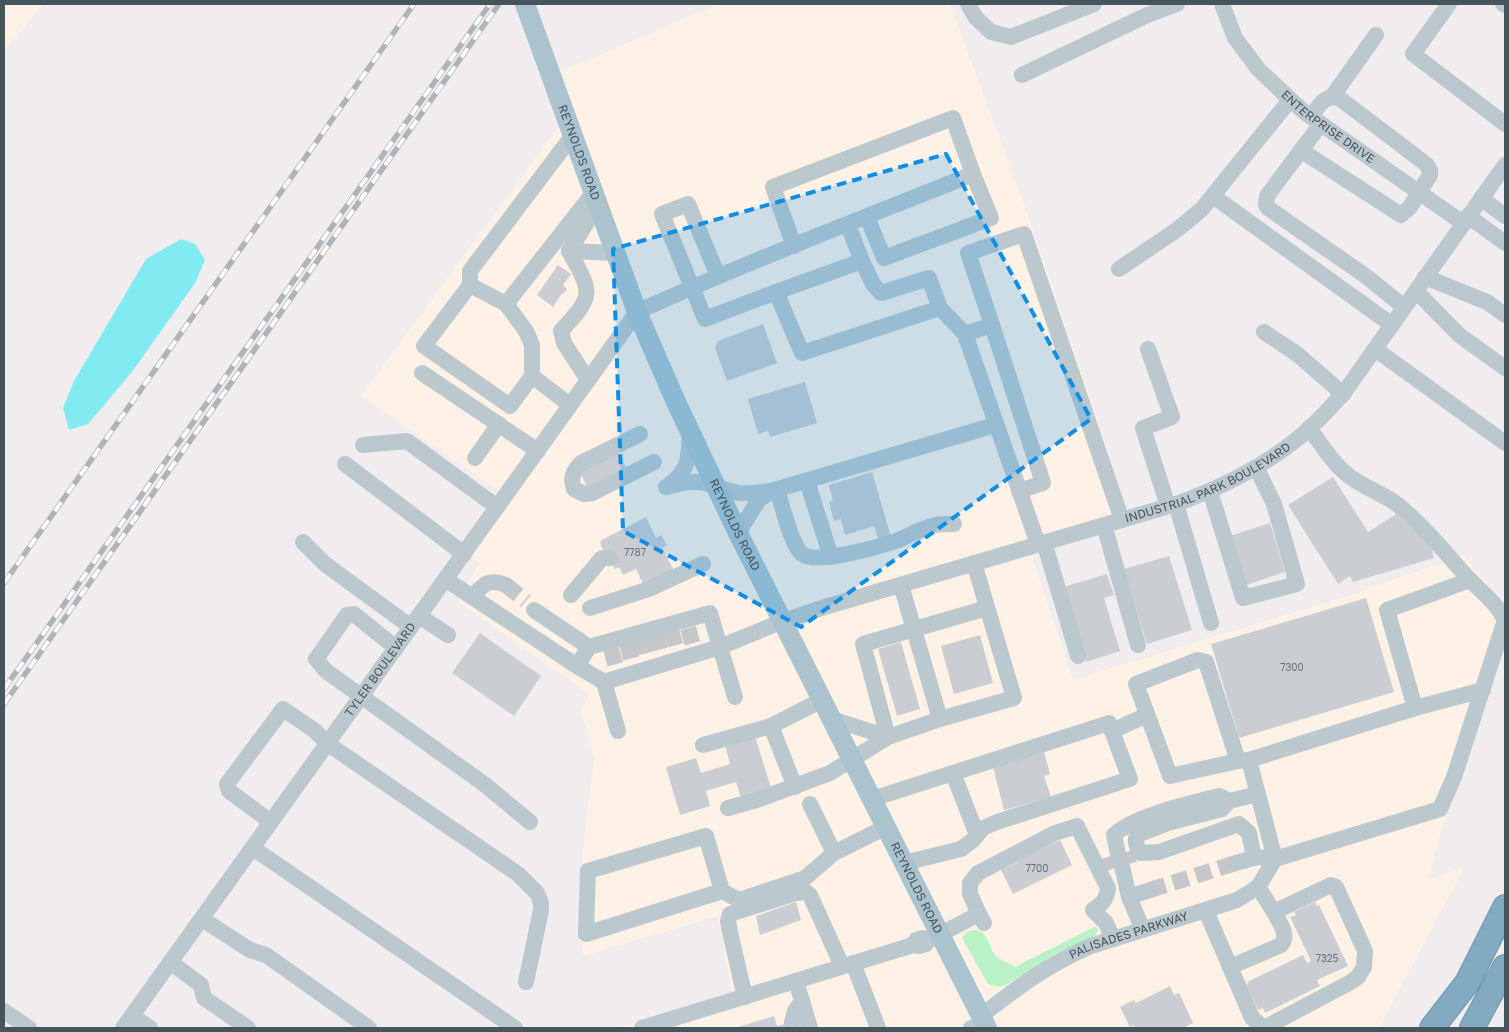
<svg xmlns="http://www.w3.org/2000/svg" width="1509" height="1032" viewBox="0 0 1509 1032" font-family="'Golos Text',sans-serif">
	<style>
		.commercial { fill: #fdf2e5 }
		.green { fill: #b8f2c6 }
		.water { fill: #82ebf2 }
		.building { fill: #caced3 }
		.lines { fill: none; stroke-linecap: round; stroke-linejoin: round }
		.minor-tunnel { stroke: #c6c7ca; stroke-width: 16; stroke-dasharray: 16 8; stroke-linecap: butt }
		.highway-casing { stroke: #6d95ac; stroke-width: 26 }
		.minor { stroke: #bbc8ce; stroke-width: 16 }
		.major { stroke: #abc3cf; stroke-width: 20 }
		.highway { stroke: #82aac0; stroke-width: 24 }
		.rail-casing { stroke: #afb4b9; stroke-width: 5.5 }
		.rail { stroke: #fff; stroke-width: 4; stroke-dasharray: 11; stroke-linecap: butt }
		.marked { fill: #108de4; fill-opacity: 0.2; stroke: #108de4; stroke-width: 4; stroke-dasharray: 10 6; stroke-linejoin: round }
		.labels { text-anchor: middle; stroke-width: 4; stroke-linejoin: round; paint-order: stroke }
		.number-label { font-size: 10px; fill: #66737a }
		.street-label { font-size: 12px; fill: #45555c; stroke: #fff }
	</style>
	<rect width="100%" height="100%" fill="#f1edee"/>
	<path class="commercial" d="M4,4H44L4,51Z
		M719,4H950L1025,207L1128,511L786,614L648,324L555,74Z
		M562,122L653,363L983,1028H616L732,992L718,916L583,956L581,867L594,759L581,709L590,695L458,601L479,564L461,543L498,490L361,396Z
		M1463,555L1505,605V643L1441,830L1429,879L1464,868L1379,1028H992L790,623L1032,556L1073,680L1342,598Z"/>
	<path class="green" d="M1096,926L1098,930L1095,936L1058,952L1006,985L1000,987L988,984L962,938C965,933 968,930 975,930C990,932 988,949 997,957C1002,961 1009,963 1015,967Z"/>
	<path class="water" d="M181,239L195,244L205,260L195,283L132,372L88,424L69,430L63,408L74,381L146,259Z"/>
	<path class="building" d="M558,265L571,274L563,285L567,289L563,294L562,293L553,307L537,295Z
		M763,324L777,363L727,381L715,348L718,341Z
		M805,382L817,423L770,437L768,431L758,434L748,399Z
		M618,451L627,470L587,487L579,470Z
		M872,472L891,537L879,541L874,526L845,535L841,519L834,521L829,502L833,501L829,485Z
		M1333,477L1368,532L1396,514L1431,546L1434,558L1353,582L1350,576L1338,584L1288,505Z
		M646,517L656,538L661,535L667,545L662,548L675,572L644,586L636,569L623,575L619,567L615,569L605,549L603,550L600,543H602L600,541Z
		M1270,523L1285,572L1246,585L1230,536Z
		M1169,556L1192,630L1147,644L1124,569Z
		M1107,574L1114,595L1104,598L1120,651L1086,662L1063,587Z
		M1366,598L1394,692L1239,738L1211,644Z
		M480,633L541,676L514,716L452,673Z
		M980,635L993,683L954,694L941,646Z
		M901,642L920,709L897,716L878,649Z
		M755,736L772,791L742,801L736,782L706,791L710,806L680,815L666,767L696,758L701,773L730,764L725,745Z
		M1044,752L1050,774L1044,776L1051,797L1004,810L993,767Z
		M1060,840L1072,865L1013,894L1001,870L1018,862L1016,858L1035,852Z
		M796,902L801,920L760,935L756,916Z
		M1315,902L1317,906L1319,905L1348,966L1317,980L1320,986L1265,1013L1263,1008L1258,1010L1246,985L1248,984L1247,982L1303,955L1307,963L1311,961L1290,917L1296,915L1294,912Z
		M1170,986L1174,995L1179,993L1193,1023L1183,1028H1135L1133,1025L1130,1027L1120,1007L1134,1000L1136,1003Z
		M774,1016L777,1026L802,1019L805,1028H735Z"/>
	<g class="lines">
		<path class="minor-tunnel" d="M506,585L526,601
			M688,628L693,645
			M671,630L677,650
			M656,634L661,655
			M641,638L647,659
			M627,643L632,662
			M611,649L616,667
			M1126,852L1129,864
			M1108,857L1112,869
			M1150,890L1236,863"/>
		<defs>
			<path id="highway" d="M1432,1028L1467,983L1505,907
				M1472,1028L1505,967"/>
		</defs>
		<use href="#highway" class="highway-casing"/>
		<g class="minor">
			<path d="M968,4L976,18L991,32L1011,37L1094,4"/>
			<path id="s1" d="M1222,4L1235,38L1259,70L1304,112L1463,223"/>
			<path d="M1449,4L1413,54L1505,124"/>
			<path d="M1503,4L1505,5"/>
			<path d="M1022,75L1145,16L1177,4"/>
			<path d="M1332,97L1376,35"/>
			<path d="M1311,117C1318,107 1324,94 1339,98L1426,164L1430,170V175L1410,207L1401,215L1308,155L1302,149L1321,124"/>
			<path d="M573,135L470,271V285L506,304L594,192"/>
			<path d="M1302,149L1267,196L1266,205L1268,208L1367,277L1404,307"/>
			<path d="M1213,196L1392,325"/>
			<path d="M1481,198L1505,216"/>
			<path d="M1468,216L1505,243"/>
			<path d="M867,217L884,258L991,218L973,174"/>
			<path d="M848,225L862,261"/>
			<path d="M569,251C593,294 594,295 561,331L564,343L588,380"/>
			<path d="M569,251L598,205"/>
			<path d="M569,251L616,253"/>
			<path d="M1119,269L1178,229L1202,209L1290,100"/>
			<path d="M718,276L688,204L662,214L705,319L776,292"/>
			<path d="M1425,277L1487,302L1505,315"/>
			<path d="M470,285L424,346L510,406L532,376V345L526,331L506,304"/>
			<path d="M1416,291L1459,335L1505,368"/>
			<path d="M940,308L802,353L776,292L862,261L873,284L881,293L929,278L940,308L965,334L1038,544"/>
			<path d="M992,325L968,253L1024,234L1122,520"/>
			<path d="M1264,332L1297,354L1343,394"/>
			<path d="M965,334L992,325L1043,483L1019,491"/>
			<path d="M1148,349L1172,417L1143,428L1168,506"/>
			<path d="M1375,349L1505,443"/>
			<path d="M422,373L538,451"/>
			<path d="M532,376L570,405"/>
			<path d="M1309,428C1321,444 1333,464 1349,476C1364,488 1383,493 1398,505C1425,527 1447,555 1470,580C1483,593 1497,604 1505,620"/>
			<path d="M640,434L581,463C573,471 570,478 574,489L584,494L592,493L654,462"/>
			<path d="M363,445L407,441L497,507"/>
			<path d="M475,458L499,424"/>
			<path d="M345,464L464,554"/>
			<path d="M807,481L831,557"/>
			<path d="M670,484C691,468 688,457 690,432"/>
			<path d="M666,487C679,484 691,480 705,483C717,486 727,491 739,493C750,494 760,492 771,491L995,425"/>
			<path d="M777,490C782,504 791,545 802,554C817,565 878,547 896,541C909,536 921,528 935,525C941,524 948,524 954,524"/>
			<path d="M1210,491L1243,598L1297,584L1274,504L1256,467"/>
			<path d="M1176,504L1211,623"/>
			<path d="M1104,525L1138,645"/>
			<path d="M738,533L758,501L771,491"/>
			<path d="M303,542L325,564L411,627"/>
			<path d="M1044,542L1078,656"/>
			<path d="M974,563L1014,698L940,719L888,737L863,644L987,608"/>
			<path d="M445,579L577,666L589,647L710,613L720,647L604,682L577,666"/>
			<path d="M901,585L940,719"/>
			<path d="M571,595L602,558H610"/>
			<path d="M472,597C484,584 488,578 506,585"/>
			<path d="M590,608L649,589L703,564"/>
			<path d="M534,610L589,647"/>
			<path d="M419,616L448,635"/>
			<path d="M396,648L354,614L347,615L316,659L326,671L484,784L530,822"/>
			<path d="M604,682L618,731"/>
			<path id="s2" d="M735,697L720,647L783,621L825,607L1176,504C1226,486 1274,462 1313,425C1324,415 1333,404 1343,394L1505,165"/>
			<path d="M1415,708L1483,690"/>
			<path d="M771,726L795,787"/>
			<path d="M1112,731L1147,715"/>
			<path d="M703,745L771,726L822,700"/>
			<path d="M1249,760L1415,708L1387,610L1470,580"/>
			<path d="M1238,761L1206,662L1198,660L1136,684L1170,776L1238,761L1249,760L1275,859"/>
			<path d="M953,773L977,835"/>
			<path d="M872,799L1109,723L1130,779L997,822L983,828L973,840L961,849L904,863"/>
			<path d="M810,804L834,853"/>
			<path d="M728,808L757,800L830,773L888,737L832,719"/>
			<path d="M271,822L229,791L227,784L283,709L314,730L328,744L518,874L537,893L541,903V910L526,982"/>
			<path d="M253,848L515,1028"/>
			<path d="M1118,854L1114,835C1133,816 1192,803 1219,796L1229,801"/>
			<path d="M1254,858L1249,833L1239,824L1159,852L1141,853C1137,847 1134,843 1137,835L1168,823L1222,809L1229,801L1258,794"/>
			<path d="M1236,863L1257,857L1275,859L1440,809L1454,777L1505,620"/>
			<path d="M1122,866L1129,897L1143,930"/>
			<path d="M722,891L586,934L588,871L706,836L722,891L739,900L805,878L834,853L886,827"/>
			<path d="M1129,897L1150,890"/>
			<path d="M1206,911L1252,1018L1263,1027H1266L1351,982L1358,977L1364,967L1365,951L1336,887L1331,885L1274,912L1258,887"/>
			<path d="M979,914L970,894V883L978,873L1055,833L1077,826L1108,888C1107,899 1102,904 1093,910L1106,923L1113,939"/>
			<path d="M202,919L250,950L266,955L369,1028"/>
			<path d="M927,941L923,938L916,940L913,945L919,946L926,944L927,941L979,914L984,923"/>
			<path d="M170,962L201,985L204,998L248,1028"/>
			<path d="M853,963L878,1028"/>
			<path d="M1230,967L1281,945C1290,935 1279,922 1274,912"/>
			<path d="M796,981L810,1028"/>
			<path d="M745,997L730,932L728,921L730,914L796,893L806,892L810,895L842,966"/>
			<path d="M4,1011L29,1028"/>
			<path d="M132,1016L150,1028"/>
			<path id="s3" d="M981,1016C1015,989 1050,963 1091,946L1237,900L1258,887L1275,859"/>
			<path d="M792,1022L795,1011L802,1001"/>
			<path id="s4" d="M123,1028L637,312C747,262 861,219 973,174L953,118L773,187L794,246"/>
			<path d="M642,1028L913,945"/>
			<path d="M971,1028L985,1024"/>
		</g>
		<path class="major" id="s5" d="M525,4L637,312L676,402L738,533L987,1028"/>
		<use href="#highway" class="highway"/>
		<defs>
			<path id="rail" d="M4,583L414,4
				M4,689L490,4
				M4,704L499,4"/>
		</defs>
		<use href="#rail" class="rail-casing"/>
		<use href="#rail" class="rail"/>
	</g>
	<path class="marked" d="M946,154L1091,419L801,627L623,531L613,249Z"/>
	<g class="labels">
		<g class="number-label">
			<text x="635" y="556">7787</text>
			<text x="1292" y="671">7300</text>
			<text x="1037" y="872">7700</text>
			<text x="1327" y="962">7325</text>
		</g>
		<g class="street-label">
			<text dy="4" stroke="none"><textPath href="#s1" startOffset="166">ENTERPRISE DRIVE</textPath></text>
			<text dy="4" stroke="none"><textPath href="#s5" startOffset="158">REYNOLDS ROAD</textPath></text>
			<text dy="4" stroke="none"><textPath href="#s2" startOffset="568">INDUSTRIAL PARK BOULEVARD</textPath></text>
			<text dy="4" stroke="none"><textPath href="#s5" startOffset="562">REYNOLDS ROAD</textPath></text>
			<text dy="4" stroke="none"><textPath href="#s4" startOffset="441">TYLER BOULEVARD</textPath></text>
			<text dy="4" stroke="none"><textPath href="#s5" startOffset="968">REYNOLDS ROAD</textPath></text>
			<text dy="4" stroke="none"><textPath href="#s3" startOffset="170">PALISADES PARKWAY</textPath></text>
		</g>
	</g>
	<rect width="1509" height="1032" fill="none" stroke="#45555c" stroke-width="10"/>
</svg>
